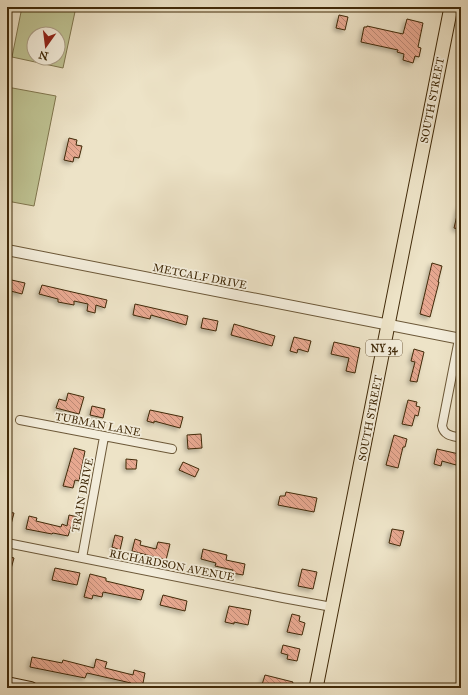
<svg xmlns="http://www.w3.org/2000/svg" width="468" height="695" viewBox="0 0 468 695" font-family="'IM FELL Great Primer',serif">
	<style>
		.green { fill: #bec292; stroke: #80764e; fill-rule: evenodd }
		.building { fill: url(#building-back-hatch); stroke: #412a09; filter: url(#shadow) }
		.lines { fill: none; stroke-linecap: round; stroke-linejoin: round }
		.minor-casing { stroke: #6c5838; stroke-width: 10 }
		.tertiary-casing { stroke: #6c5838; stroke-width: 12 }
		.secondary-casing { stroke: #412a09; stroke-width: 14 }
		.primary-casing { stroke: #412a09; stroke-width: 15 }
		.minor { stroke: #f3eddb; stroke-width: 8 }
		.tertiary { stroke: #f3eddb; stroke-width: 10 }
		.secondary { stroke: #f3eddb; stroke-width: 12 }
		.primary { stroke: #ede3c7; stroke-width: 13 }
		.labels { text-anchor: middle; stroke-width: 3.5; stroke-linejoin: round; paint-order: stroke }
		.shield { fill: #f3eddb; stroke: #766448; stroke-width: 1 }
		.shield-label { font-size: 10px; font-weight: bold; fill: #412a09 }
		.street-label { font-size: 11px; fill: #412a09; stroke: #f3eddb }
	</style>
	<defs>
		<pattern id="building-back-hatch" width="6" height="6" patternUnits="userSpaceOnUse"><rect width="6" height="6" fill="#e7a890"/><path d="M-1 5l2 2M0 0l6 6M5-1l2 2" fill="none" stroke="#bd8974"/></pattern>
		<filter id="shadow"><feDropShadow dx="-2.5" dy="2.5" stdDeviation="2" flood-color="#0004"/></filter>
	</defs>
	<rect width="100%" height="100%" fill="#ede3c7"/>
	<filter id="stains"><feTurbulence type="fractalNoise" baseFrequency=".005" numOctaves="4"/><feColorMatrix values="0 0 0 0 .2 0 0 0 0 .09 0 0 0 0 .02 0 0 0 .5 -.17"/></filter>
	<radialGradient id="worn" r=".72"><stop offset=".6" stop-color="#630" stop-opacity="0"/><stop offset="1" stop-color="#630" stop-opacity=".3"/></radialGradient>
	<path class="green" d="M22,7H76L63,68L12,57ZM34,34H58V58H34Z
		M7,87L56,96L34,206L7,201Z"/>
	<path class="building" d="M339,15L348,17L345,30L336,28Z
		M407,19L423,23L418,47L421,48L419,57L415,56L413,63L403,60L404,54L397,52L398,50L361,42L364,27H367V26L403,34Z
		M69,138L77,140L76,145L82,146L79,158L74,157L73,162L64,160Z
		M459,207H461V230L454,228Z
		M432,263L442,266L438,282H439L430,317L420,314Z
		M7,279L25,283L22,294L7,290Z
		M42,285L107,300L105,308L96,305L95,313L87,311L88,304L74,301V305L58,302V299L39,294Z
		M135,304L188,316L186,325L151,315L150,319L133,315Z
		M203,318L218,321L216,331L201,328Z
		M234,324L275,336L272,346L231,335Z
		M294,337L311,341L308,352L298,349L297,353L290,351Z
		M334,342L360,348L355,373L346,371L349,358L331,354Z
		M414,349L424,352L417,382L410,381L415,362L411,361Z
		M68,393L84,397L79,414L56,408L59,399L66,401Z
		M408,400L417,402L416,406L420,407L418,416L415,415L412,426L402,424Z
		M92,406L105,409L103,418L90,415Z
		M150,410L183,417L180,428L154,421V423L147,421Z
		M201,434L202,448L188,449L187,435Z
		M394,435L407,439L405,447H403L398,468L386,465Z
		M74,448L85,451L79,481L75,480L73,488L63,486Z
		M437,449L459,454L456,465L442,461L441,466L434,464Z
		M126,459L137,460L136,469H126Z
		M183,462L199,469L195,477L179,470Z
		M286,492L317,498L314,512L278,505L280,496H285Z
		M7,512L14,513L9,532H7Z
		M69,515L78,517L76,528L71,527L68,536L53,533L52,534L26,529L29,516L37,518L36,521L61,527L62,524L67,526Z
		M392,529L404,531L400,546L389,543Z
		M115,535L123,537L120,550L112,547Z
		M135,539L141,541L140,545L156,549L158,542L170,544L166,560L132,551Z
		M203,549L227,555L226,560L245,564L243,575L232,573L233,570L215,566L216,563L201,559Z
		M7,556L14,558L9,576H7Z
		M55,568L80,573L77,585L52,580Z
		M302,569L317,572L313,589L298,586Z
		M90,574L106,578V581L144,590L141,600L103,592L102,597L93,595L92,599L84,597Z
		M163,595L187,601L185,611L160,605Z
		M229,606L251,610L248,625L234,622V624L225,622Z
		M292,614L300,616L299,621L305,623L302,635L287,632Z
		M283,645L300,649L297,661L287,659L288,655L281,653Z
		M32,657L62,663L63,660L94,668L96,659L107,662L105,668L133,675L134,670L145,673L142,688H136L130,686L131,683L87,673L85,678L30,667Z
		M265,675L293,682L291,688H261Z"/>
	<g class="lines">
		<defs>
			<path id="minor" d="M459,339L442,426C444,436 453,436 461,438
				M20,420L172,449
				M7,543L283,598L332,607
				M82,558L104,437"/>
			<path id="tertiary" d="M7,250L461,339"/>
			<path id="secondary" d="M7,683L31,688"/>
			<path id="primary" d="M316,688L451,7"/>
		</defs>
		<use href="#minor" class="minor-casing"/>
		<use href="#tertiary" class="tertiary-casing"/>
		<use href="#secondary" class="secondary-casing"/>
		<use href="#primary" class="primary-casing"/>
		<use href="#minor" class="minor"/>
		<use href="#tertiary" class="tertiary"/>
		<use href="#secondary" class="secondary"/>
		<use href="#primary" class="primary"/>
	</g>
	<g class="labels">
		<rect class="shield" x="366" y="340" width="36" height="16" rx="3"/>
		<g class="shield-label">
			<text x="384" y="352">NY 34</text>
		</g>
		<g class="street-label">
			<text transform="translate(432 100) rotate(-79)" y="4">SOUTH STREET</text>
			<text transform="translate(200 276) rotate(11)" y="4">METCALF DRIVE</text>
			<text transform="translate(370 418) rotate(-79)" y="4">SOUTH STREET</text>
			<text transform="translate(98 424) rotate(11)" y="4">TUBMAN LANE</text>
			<text transform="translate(82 495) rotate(-79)" y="4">TRAIN DRIVE</text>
			<text transform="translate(172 565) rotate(11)" y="4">RICHARDSON AVENUE</text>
		</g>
	</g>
	<rect width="468" height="695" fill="none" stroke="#ede3c7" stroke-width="24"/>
	<rect x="8" y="8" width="452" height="679" fill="none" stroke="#412a09" stroke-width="2"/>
	<rect x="12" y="12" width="444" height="671" fill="none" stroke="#412a09"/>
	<g transform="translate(46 46) rotate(194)"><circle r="19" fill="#f3eddb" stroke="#ac9f87"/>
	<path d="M0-3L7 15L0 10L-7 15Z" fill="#8f2418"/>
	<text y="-6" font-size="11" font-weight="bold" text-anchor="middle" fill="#412a09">N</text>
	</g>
	<rect width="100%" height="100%" filter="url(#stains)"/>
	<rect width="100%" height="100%" fill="url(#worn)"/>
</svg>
